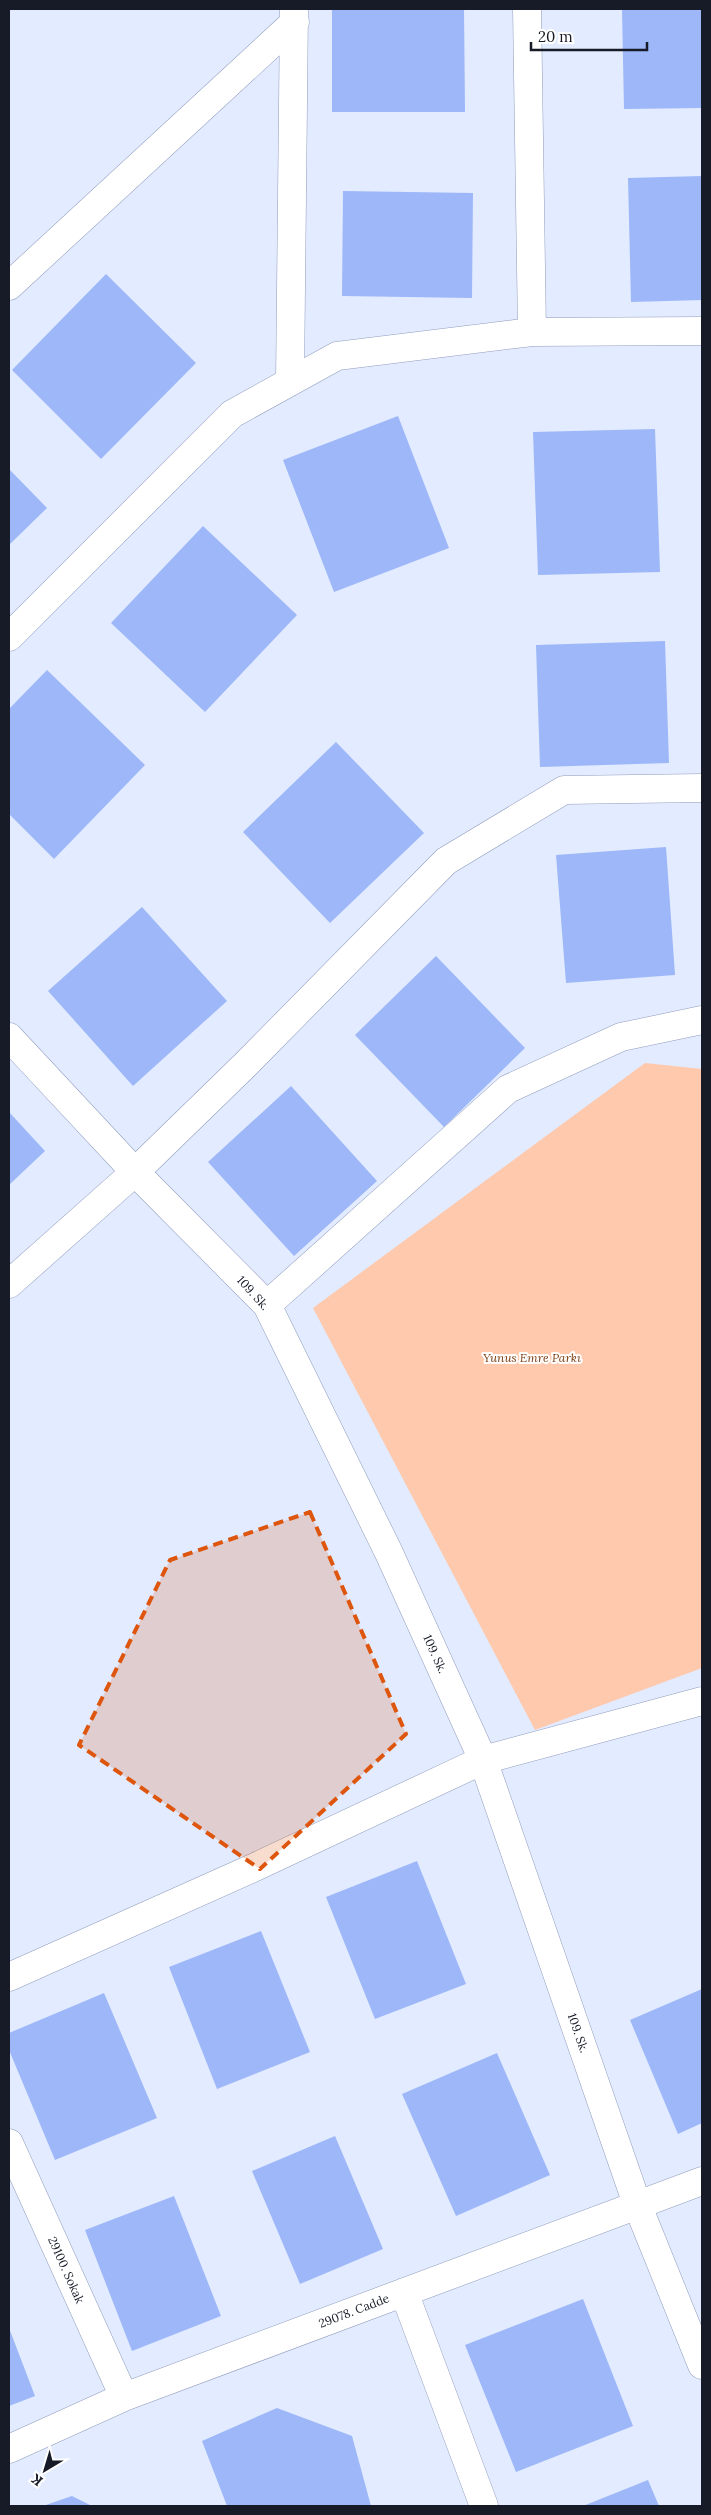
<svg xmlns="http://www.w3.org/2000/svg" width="711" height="2515" viewBox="0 0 711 2515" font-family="Lora,serif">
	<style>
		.green { fill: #fec9ac }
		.building { fill: #9db7f9 }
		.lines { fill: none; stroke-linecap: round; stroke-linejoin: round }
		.minor-casing { stroke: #919dbc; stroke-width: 29 }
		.minor { stroke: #fff; stroke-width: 28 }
		.marked { fill: #de560d; fill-opacity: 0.2; stroke: #de560d; stroke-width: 4; stroke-dasharray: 10 6; stroke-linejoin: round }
		.labels { text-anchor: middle; stroke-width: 4; stroke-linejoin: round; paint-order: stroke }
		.street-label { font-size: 12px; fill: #171b27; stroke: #fff }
		.park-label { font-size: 12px; font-style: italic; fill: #7e3f15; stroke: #fff }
	</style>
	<rect width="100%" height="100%" fill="#e2ebff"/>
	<path class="green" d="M645,1063L702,1069V1668L535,1730L313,1308Z"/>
	<path class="building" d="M332,9H464L465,112H332Z
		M622,9H702V108L624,109Z
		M702,176V300L631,302L628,178Z
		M343,191L473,193L472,298L342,296Z
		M106,274L196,363L101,459L12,370Z
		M398,416L449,548L334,592L283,460Z
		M655,429L660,572L538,575L533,432Z
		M9,469L47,508L9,545Z
		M203,526L297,615L205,712L111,623Z
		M665,641L669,763L540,767L536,645Z
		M47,670L145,765L54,859L9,814V709Z
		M336,742L424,833L330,923L243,832Z
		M666,847L675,975L566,983L556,855Z
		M142,907L227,1001L133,1086L48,991Z
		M436,956L525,1048L444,1127L355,1035Z
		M291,1086L377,1181L294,1256L208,1162Z
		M9,1112L45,1151L9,1185Z
		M417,1861L466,1984L375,2019L326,1897Z
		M261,1931L310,2052L217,2089L169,1967Z
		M702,1989V2123L678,2134L630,2020Z
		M104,1993L157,2118L55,2160L9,2050V2033Z
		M497,2053L550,2175L456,2216L402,2094Z
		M335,2136L383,2249L300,2284L252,2171Z
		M174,2196L221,2316L132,2351L85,2230Z
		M583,2299L633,2426L516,2472L465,2345Z
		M9,2328L35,2396L9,2406Z
		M277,2408L352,2436L371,2506H227L202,2441Z
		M648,2480L659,2506H583Z
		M72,2496L92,2506H43Z"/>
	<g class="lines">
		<defs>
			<path id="minor" d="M527,9L532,332
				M9,286L295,22
				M290,382L294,11
				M9,637L232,414L337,356L532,332L702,331
				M9,1037L135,1172L267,1305L389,1553L483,1760L637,2204L702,2365
				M9,1284L135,1172L245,1065L446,861L564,790L702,788
				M267,1305L508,1089L621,1037L702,1020
				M9,1977L253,1868L483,1760L702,1701
				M9,2143L124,2397
				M404,2292L484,2506
				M9,2449L124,2397L702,2181"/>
		</defs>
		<use href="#minor" class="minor-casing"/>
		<use href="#minor" class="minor"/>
	</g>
	<path class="marked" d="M310,1512L406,1734L260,1869L79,1745L170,1560Z"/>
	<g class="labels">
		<g class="street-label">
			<text transform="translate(253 1293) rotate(48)" y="4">109. Sk.</text>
			<text transform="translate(435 1654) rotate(66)" y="4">109. Sk.</text>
			<text transform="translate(578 2033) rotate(71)" y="4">109. Sk.</text>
			<text transform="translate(66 2270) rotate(66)" y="4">29100. Sokak</text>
			<text transform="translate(354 2311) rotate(-21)" y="4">29078. Cadde</text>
		</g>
		<g class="park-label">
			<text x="532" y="1362">Yunus Emre Parkı</text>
		</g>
	</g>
	<rect width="711" height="2515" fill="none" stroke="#171b27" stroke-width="20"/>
	<g transform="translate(45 2470) rotate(218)" stroke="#ffffff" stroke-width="4" paint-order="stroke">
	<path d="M0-4L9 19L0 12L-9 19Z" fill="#171b27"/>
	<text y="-8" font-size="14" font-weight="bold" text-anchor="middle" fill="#171b27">K</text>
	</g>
	<path d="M531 42v8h116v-8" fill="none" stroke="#171b27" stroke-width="2.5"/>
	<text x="538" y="42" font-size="15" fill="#171b27" stroke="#ffffff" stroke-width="4" paint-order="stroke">20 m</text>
</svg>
